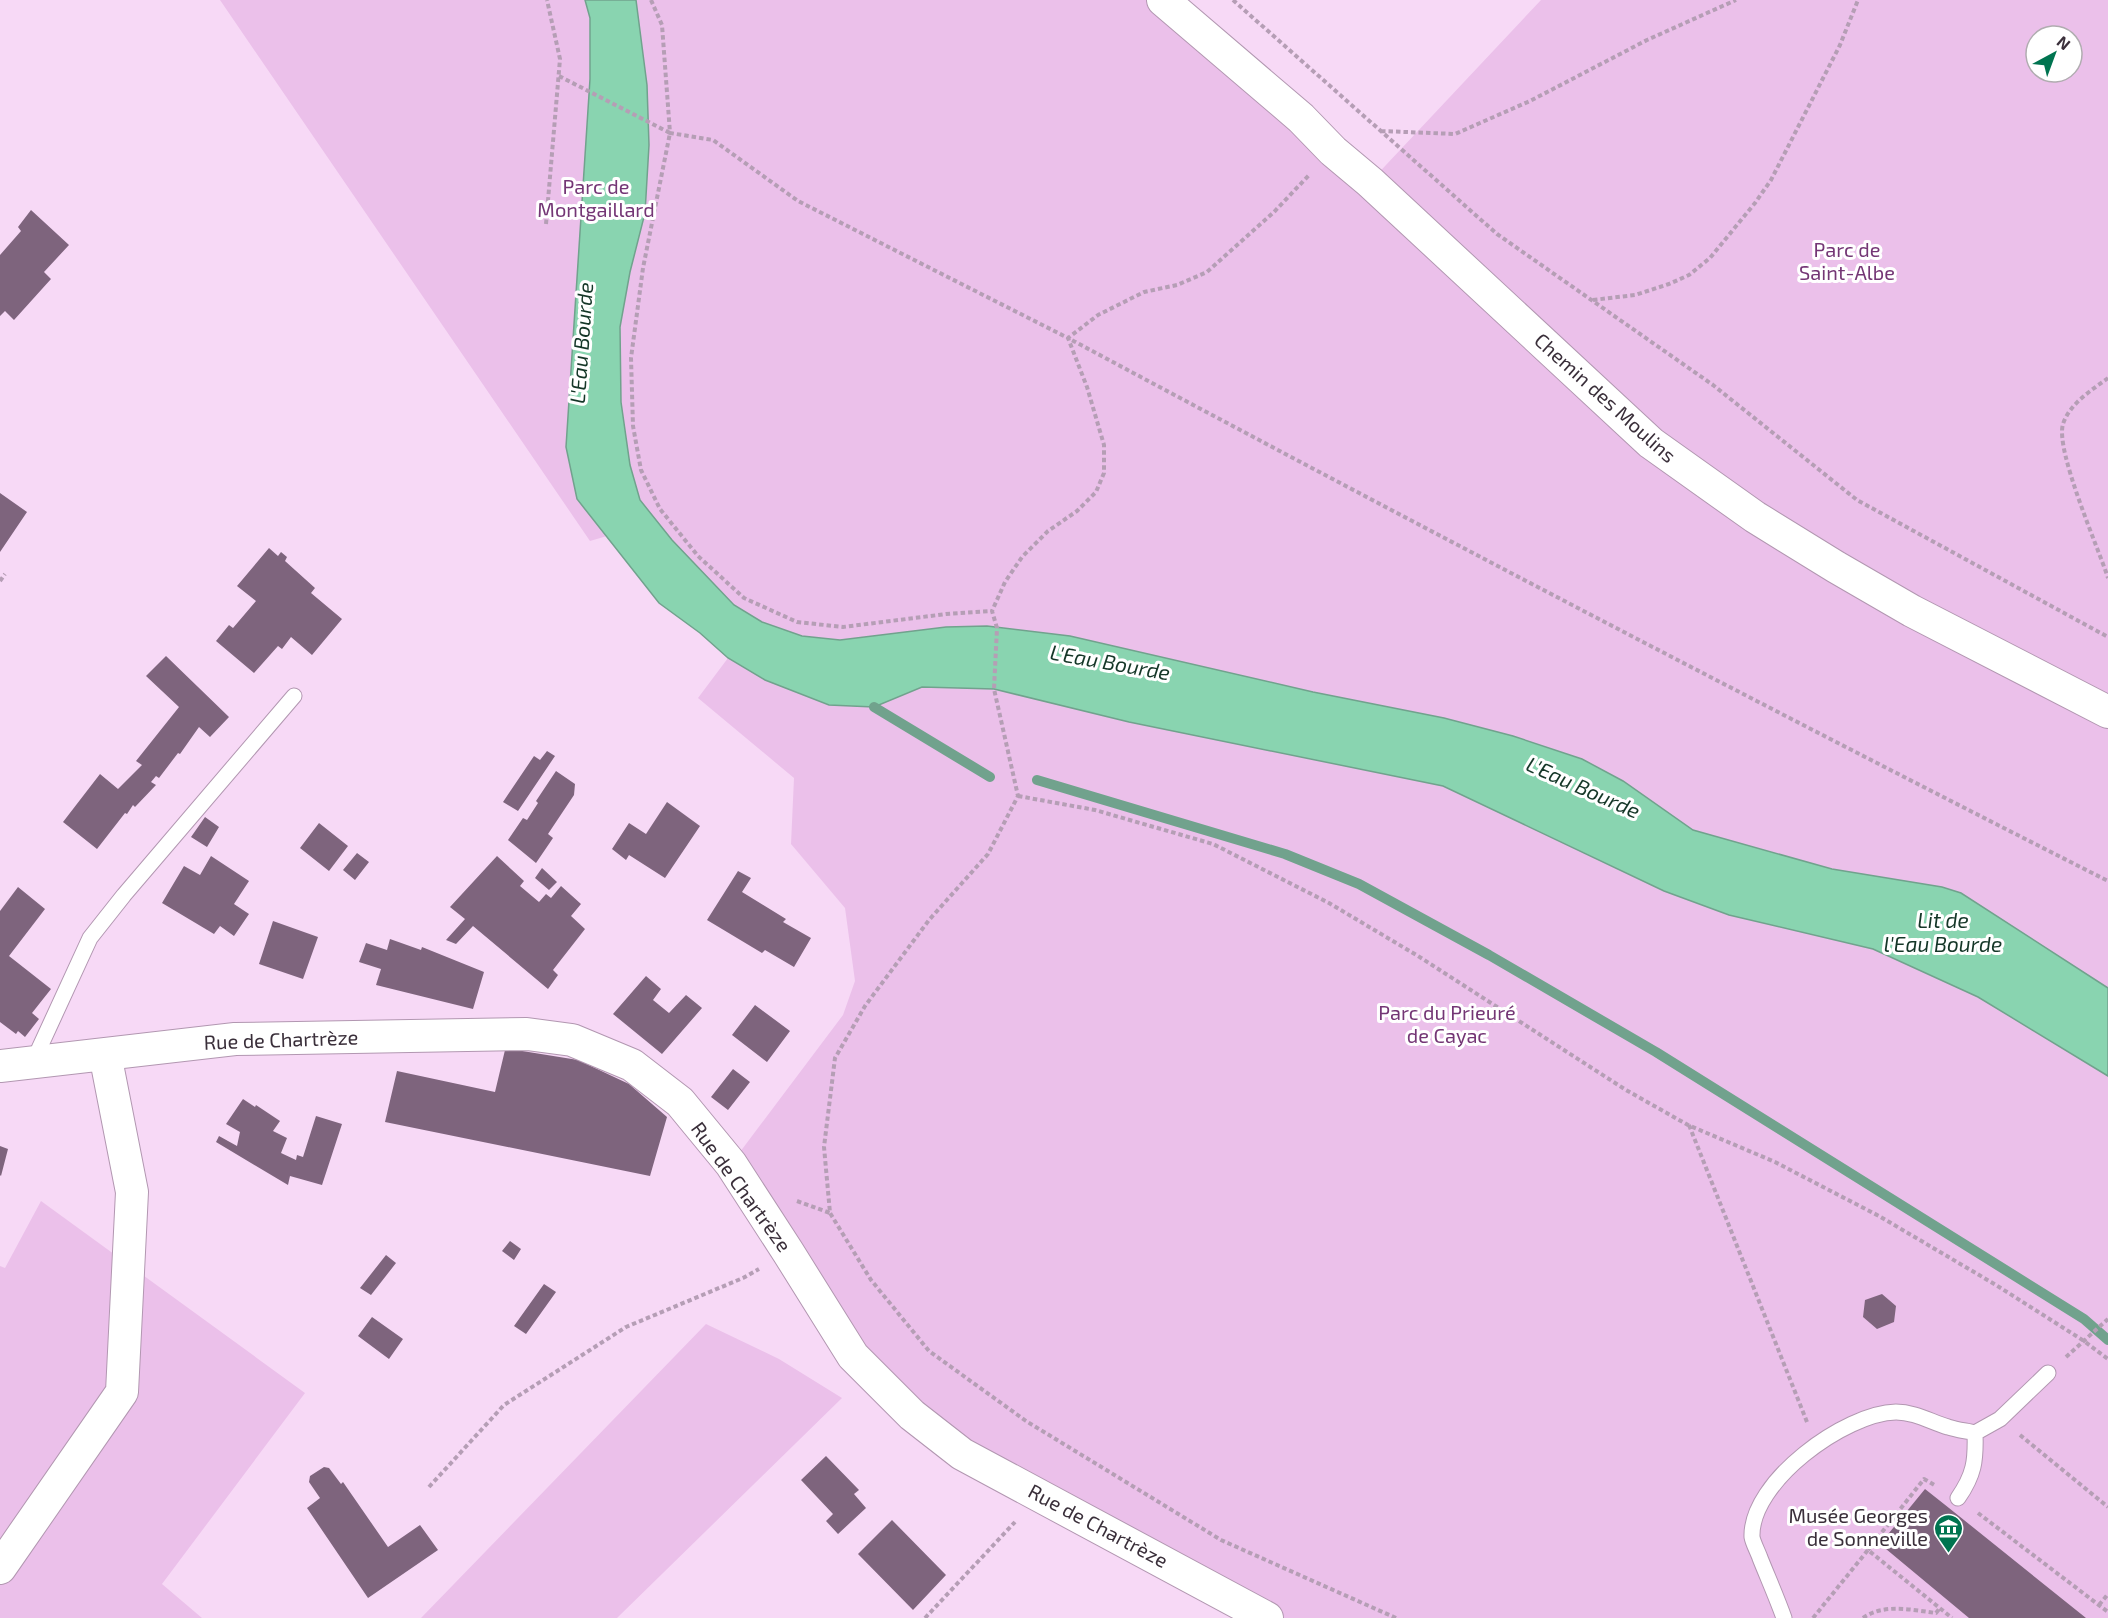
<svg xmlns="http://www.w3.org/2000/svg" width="2108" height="1618" viewBox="0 0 2108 1618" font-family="'Exo 2',sans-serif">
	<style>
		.green { fill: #ebc0ea; fill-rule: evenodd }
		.water { fill: #89d4b0; stroke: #71a28d; stroke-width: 1.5 }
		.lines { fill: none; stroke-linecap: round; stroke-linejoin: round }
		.stream { stroke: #71a28d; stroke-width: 10 }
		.building { fill: #7e647d }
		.service-casing { stroke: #b297b1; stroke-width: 17 }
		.minor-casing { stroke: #b297b1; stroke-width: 34 }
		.path { stroke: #b59eb5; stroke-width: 4; stroke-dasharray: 4.5 3; stroke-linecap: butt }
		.service { stroke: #fff; stroke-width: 15 }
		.minor { stroke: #fff; stroke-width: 32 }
		.labels { text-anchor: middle; stroke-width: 6; stroke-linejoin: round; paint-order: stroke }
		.park-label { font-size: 20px; fill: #743675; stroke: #fff }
		.street-label { font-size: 20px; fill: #3a2f3a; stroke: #fff }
		.poi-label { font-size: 20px; fill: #3a2f3a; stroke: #fff; text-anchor: end }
		.water-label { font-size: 21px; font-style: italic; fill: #153728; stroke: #fff }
	</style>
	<rect width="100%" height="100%" fill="#f7d9f6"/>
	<path class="green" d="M220,0H1163L1370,182L1541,0H2108V1618H1267L912,1415L731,1164L843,1015L855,981L845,908L791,844L794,778L698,698L728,658L700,633L659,603L607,536L590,541ZM2036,36H2072V72H2036Z
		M41,1201L305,1393L162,1584L202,1618H0V1266L5,1268Z
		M706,1324L779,1359L842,1398L617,1618H421Z"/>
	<path class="water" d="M585,0H636L647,85L649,145L645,213L630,272L620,327L621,402L630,465L640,500L672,540L734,605L762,622L802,636L840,640L946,627L987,626L1070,636L1313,692L1444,718L1513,736L1582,759L1623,781L1693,830L1832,869L1942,887L1961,893L2108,988V1076L1978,997L1873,949L1729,915L1664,891L1443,786L1129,722L994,689L922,687L874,707L829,705L765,680L728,658L700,633L659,603L577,499L566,447L590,79V18Z"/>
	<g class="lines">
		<path class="stream" d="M874,707L990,777
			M1037,780L1285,854L1359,884L1489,955L1656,1052L2084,1319L2108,1340"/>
	</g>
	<path class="building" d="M31,210L69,245L44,272L51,279L14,320L5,311L0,316V255L21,231L18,227Z
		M0,493L27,512L0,552Z
		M269,548L278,556L281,552L287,557L285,561L315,588L311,593L342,619L312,655L291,637L282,649L278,646L254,673L216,641L229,625L233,628L256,601L237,586Z
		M166,656L229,717L210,737L199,727L180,754L178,753L159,778L156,776L151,782L156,785L135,807L133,805L127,814L125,813L97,849L63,822L100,774L118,789L142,765L136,761L179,707L146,676Z
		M547,751L555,756L518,811L503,802L534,756L540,760Z
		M556,771L575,784L574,795L548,834L553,838L536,863L508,840L523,818L527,820L538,803L536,801Z
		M667,802L700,826L665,878L629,855L626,860L612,849L629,823L646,834Z
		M205,817L219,827L207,847L191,837Z
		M319,823L348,846L329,871L300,848Z
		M357,853L369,862L355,880L343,870Z
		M211,856L249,881L234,904L249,914L234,936L220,926L214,934L162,903L184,866L200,875Z
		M497,856L524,881L520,886L539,902L546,894L551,898L561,886L581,904L571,916L585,929L553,970L558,975L548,989L473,926L456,944L446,940L465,919L450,907Z
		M542,868L557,882L549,890L535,878Z
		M738,871L751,878L742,892L786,919L783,922L811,938L794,967L765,950L762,953L707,920Z
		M18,887L45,909L9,956L51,989L32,1013L39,1019L25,1037L18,1031L16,1034L0,1022V911Z
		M273,921L318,937L303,979L259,964Z
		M390,939L421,950L422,947L484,972L473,1009L376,985L381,969L359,962L366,943L387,950Z
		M646,976L661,989L653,1000L669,1013L686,995L702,1008L662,1054L613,1014Z
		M755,1005L790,1031L767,1062L732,1035Z
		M510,1049L578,1060L629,1084L667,1117L650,1176L385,1122L397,1071L495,1092L505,1050Z
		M733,1069L750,1082L728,1110L711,1097Z
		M243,1099L255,1107L256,1105L280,1121L273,1131L287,1138L281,1153L296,1160L297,1155L303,1157L316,1116L342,1124L322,1185L290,1176L288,1185L216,1142L219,1136L237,1146L240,1132L226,1124Z
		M0,1146L8,1149L1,1176L0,1175Z
		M510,1241L521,1249L514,1260L502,1251Z
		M386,1255L396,1263L371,1295L360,1288Z
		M544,1284L556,1292L526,1334L514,1326Z
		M1882,1294L1896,1306L1894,1322L1877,1329L1863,1317L1865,1300Z
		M372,1317L403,1339L389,1359L358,1336Z
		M826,1456L859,1490L854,1494L866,1508L838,1534L826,1521L833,1514L801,1480Z
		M324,1467L329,1468L341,1484L343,1482L388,1547L420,1525L438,1550L368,1598L307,1508L320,1498L309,1482L310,1476Z
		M1925,1489L1949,1508L2086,1618H1969L1880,1544Z
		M892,1520L946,1575L913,1610L858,1554Z"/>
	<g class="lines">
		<defs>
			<path id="service" d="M33,1062L90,938L124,895L294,696
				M1958,1498C1974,1475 1976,1461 1975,1433
				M1784,1618C1777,1598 1768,1578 1760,1558C1758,1552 1753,1543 1752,1537C1750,1482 1845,1413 1896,1412C1915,1412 1931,1422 1948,1427C1957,1430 1967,1431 1975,1433L2000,1419L2048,1373"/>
			<path id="minor" d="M1163,0L1301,118L1333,151L1370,182L1651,443L1755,517L1836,567L1912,611L2108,712
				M0,1066L235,1039L527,1034L572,1040L632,1065L680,1102L731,1164L788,1252L853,1356L912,1415L962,1454L1267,1618
				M0,1568L122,1392L132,1192L105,1054"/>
		</defs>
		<use href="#service" class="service-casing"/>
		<use href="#minor" class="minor-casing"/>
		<path class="path" d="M651,0L662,25L670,133L713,140L798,201L1068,338L1098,315L1144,292L1177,285L1207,272L1274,212L1310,174
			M1233,0L1497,234L1713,385L1857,500L2108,637
			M559,76L670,133L643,268L631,358L633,426L641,470L660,509L698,556L744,598L797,622L843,627L946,614L992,611
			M1381,131L1455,134L1530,101L1647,40L1736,0
			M546,224L560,59L547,0
			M1593,300L1635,295L1669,284L1689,275L1710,258L1755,203L1771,180L1840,45L1858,0
			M2108,378C2092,390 2070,403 2063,424C2055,450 2098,547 2108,578
			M0,581L5,574
			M1018,796L1095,810L1213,844L1329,903L1418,956L1626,1090L1688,1125L1775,1162L1879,1216L1996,1285L2084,1341L2108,1359
			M1689,1125L1807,1422
			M797,1201L830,1213
			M2066,1357L2108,1319
			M2020,1435L2108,1507
			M429,1487L504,1405L626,1327L743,1278L759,1269
			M1978,1513L2108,1612
			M1868,1550L1924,1479L1936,1486
			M2099,1605L2108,1594
			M925,1618L1015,1522
			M1396,1618L1221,1540L1026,1421L929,1351L871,1280L830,1213L824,1147L835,1058L865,1006L929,920L988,854L1018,796L994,689L997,628L992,611L1005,582L1022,557L1048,531L1077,511L1096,492L1104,473V445L1087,387L1068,338C1413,523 1759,704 2108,881
			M1813,1618L1868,1550L1952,1618
			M1863,1618C1884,1603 1912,1610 1936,1613L1940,1608"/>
		<use href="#service" class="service"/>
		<use href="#minor" class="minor"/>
	</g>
	<defs>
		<symbol id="museum-pin" viewBox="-11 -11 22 30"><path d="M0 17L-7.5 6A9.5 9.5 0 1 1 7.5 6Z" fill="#007450" stroke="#fff"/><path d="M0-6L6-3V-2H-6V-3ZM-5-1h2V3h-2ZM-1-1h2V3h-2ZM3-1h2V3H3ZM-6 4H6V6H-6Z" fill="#fff"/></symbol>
	</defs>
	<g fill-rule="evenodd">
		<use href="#museum-pin" x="1932" y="1512" width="33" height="45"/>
	</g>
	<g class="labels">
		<g class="park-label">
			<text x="596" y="194">Parc de<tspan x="596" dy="23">Montgaillard</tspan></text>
			<text x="1847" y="257">Parc de<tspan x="1847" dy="23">Saint-Albe</tspan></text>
			<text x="1447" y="1020">Parc du Prieuré<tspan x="1447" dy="23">de Cayac</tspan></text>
		</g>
		<g class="street-label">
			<text transform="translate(1605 398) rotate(42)" y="7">Chemin des Moulins</text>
			<text transform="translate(281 1040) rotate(-2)" y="7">Rue de Chartrèze</text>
			<text transform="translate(741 1187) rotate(54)" y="7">Rue de Chartrèze</text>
			<text transform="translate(1098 1526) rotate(28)" y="7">Rue de Chartrèze</text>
		</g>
		<g class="poi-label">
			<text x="1928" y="1523">Musée Georges<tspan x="1928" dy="23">de Sonneville</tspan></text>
		</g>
		<g class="water-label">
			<text transform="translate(582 343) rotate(-86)" y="7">L'Eau Bourde</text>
			<text transform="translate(1110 663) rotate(10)" y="7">L'Eau Bourde</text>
			<text transform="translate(1583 788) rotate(24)" y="7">L'Eau Bourde</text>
			<text x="1943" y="928">Lit de<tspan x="1943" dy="24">l'Eau Bourde</tspan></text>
		</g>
	</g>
	<g transform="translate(2054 54) rotate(41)"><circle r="28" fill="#ffffff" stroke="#b0acb0" stroke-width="1.5"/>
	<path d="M0-4.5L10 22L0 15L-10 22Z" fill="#007450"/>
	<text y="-9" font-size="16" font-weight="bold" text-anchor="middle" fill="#3a2f3a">N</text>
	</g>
</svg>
